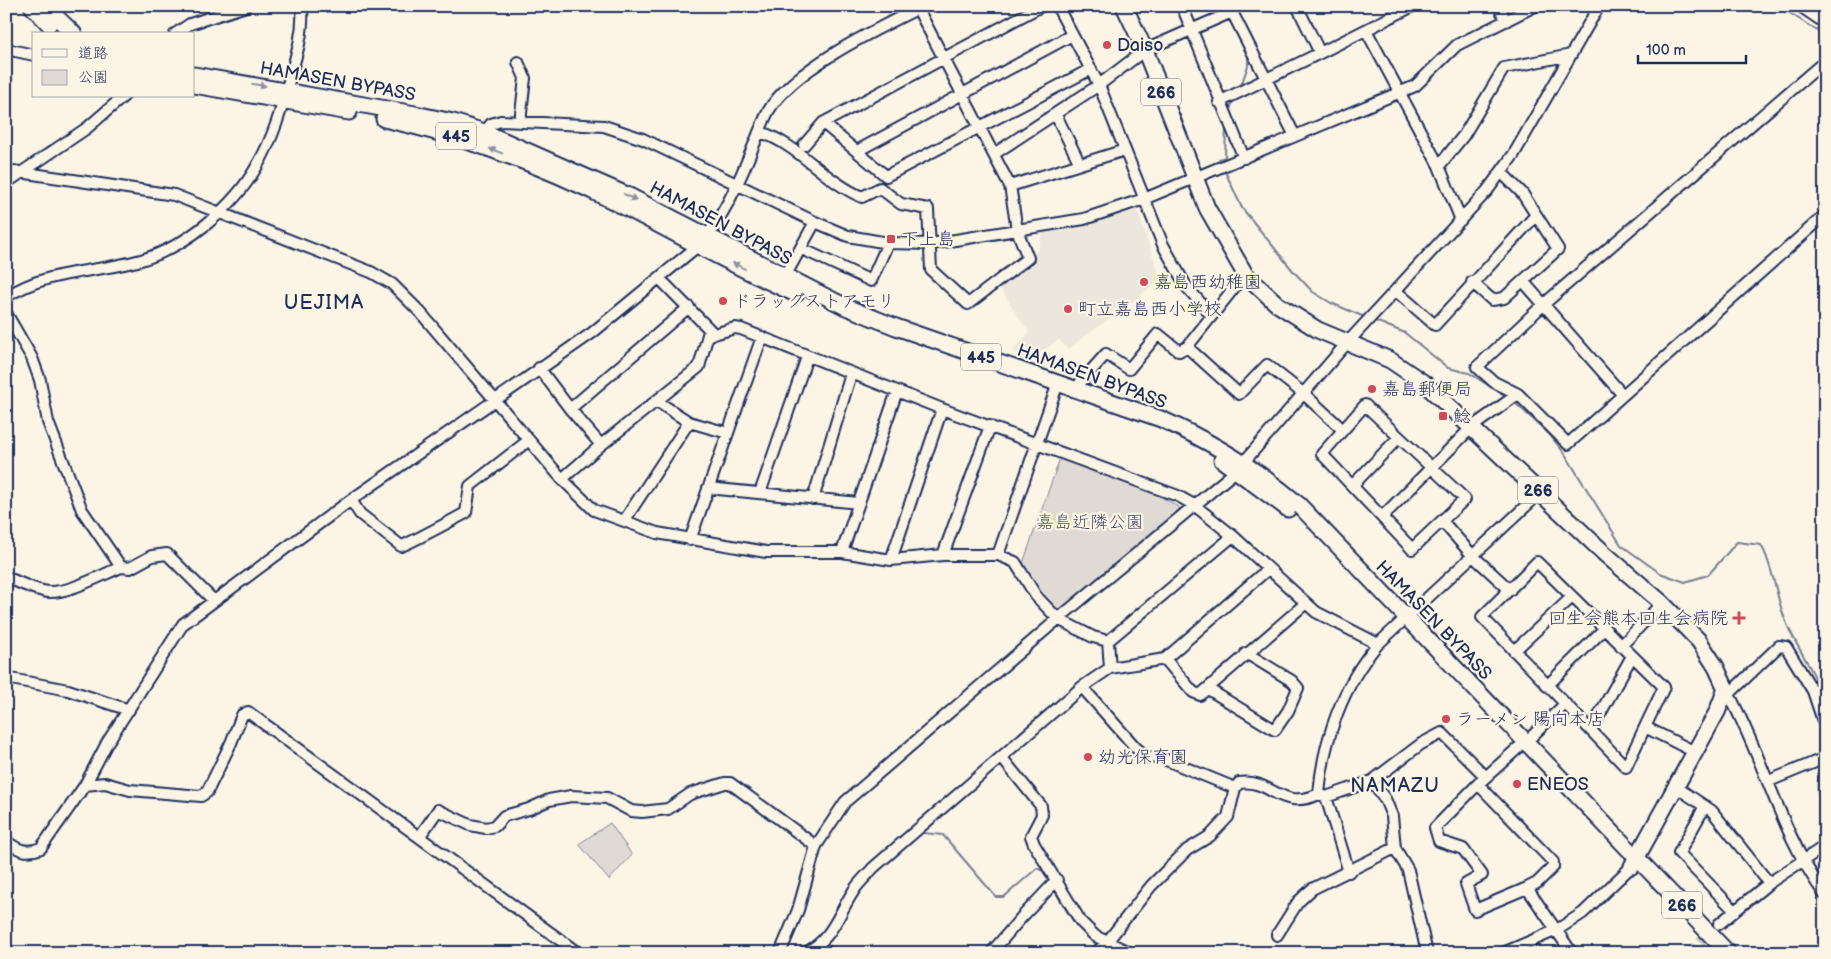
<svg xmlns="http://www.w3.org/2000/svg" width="1831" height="959" viewBox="0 0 1831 959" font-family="'Balsamiq Sans','Klee One',sans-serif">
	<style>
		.built { fill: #ece7dc }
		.green { fill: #dfdbd4; stroke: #7d8599 }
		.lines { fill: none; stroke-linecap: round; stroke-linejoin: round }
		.stream { stroke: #767f94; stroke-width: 2 }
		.minor-tunnel { stroke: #cfcdca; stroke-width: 10; stroke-dasharray: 10 5; stroke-linecap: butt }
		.minor-casing { stroke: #1b2f5e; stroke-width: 14 }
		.highway-casing { stroke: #1b2f5e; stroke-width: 19 }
		.minor { stroke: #fcf5e5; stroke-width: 10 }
		.highway { stroke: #fcf5e5; stroke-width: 15 }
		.oneway { fill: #8c92a2 }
		.poi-dot { fill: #d1495b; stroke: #fcf5e5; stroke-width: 2 }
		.labels { text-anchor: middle; stroke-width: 4.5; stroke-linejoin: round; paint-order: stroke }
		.shield { fill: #fcf5e5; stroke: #5e6a86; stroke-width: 1 }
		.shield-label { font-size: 16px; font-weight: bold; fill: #1b2f5e }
		.poi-label { font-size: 18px; fill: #1b2f5e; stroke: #fcf5e5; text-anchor: start }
		.street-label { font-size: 18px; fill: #1b2f5e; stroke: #fcf5e5 }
		.park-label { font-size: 18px; fill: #425176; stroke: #fcf5e5 }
		.quarter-label { font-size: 20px; letter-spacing: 1px; fill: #1b2f5e; stroke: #fcf5e5 }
	</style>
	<rect width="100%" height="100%" fill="#fcf5e5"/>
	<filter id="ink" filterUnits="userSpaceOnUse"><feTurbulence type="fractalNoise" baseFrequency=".02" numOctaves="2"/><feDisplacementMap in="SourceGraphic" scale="10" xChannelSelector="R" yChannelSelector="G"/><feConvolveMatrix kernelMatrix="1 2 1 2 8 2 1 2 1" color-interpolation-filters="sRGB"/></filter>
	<g filter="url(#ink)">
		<path class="built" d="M1137,210L1161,280L1068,349L1059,340L1025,362L1013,350L1029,333L998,285L1021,268L1038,250L1043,231Z"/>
		<path class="green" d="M1060,458L1155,493L1180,508L1150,537L1057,613L1039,594L1022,566Z
			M610,823L632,855L609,880L579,844Z"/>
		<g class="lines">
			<path class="stream" d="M1779,6L1825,36
				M1240,88L1248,66V54
				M1229,111L1234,99
				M1221,162L1219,159L1225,157L1226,125
				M6,164L24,167
				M33,169L80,176
				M1224,169L1242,208L1294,272L1313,292L1331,303L1367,318
				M120,182L167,189
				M184,194L221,207
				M228,209L356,261
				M396,281L423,308
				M1373,320L1405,333L1448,368L1469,373L1508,398
				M1514,402L1549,434L1565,454L1621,545L1660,573L1685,582L1708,575L1737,542L1761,545C1773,565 1776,598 1786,622C1797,649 1816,672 1825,701
				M1825,768C1810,783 1822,806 1825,825
				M924,833L943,835L996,897H1004L1037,868L1043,871L1050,883
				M1054,889C1066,910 1077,932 1099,945
				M1105,948L1112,953"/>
			<path class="minor-tunnel" d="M1689,953L1714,929"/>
			<defs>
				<path id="minor" d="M1057,6L1099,85L1163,245L1186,286L1211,315
					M1182,6L1244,158
					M1499,6L1506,21
					M1800,6L1825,23
					M1230,8L1295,136
					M1366,30L1439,166L1461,220
					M175,34L190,24L246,6
					M6,49L34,55
					M1320,53L1413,6
					M1825,61L1544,304L1477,367L1494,382L1518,394L1568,444L1825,215
					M518,62L525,78L520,122
					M1219,102L1320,53L1297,6
					M1056,115L1080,164
					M823,123L886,176L1091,69
					M760,132C798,144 824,181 862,197L880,188L901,204L928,209L931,270L968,304L1028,258L1017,230L1010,186L918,9
					M481,136L491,124L501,121L604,126L643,139L815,222L848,236L888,243L931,244L1084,219L1144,199L1415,86L1457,45L1535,6
					M804,145L823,123L1041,6
					M857,151L1072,35
					M994,154L1099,85L1145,50L1232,12
					M1439,166L1464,135L1504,68L1571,55
					M6,170L174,195L371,272L392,284L420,312L562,479L594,510L657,533L766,552H842L891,560L943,555H998L1015,562L1036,596L1058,619L1093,637L1108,641
					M6,183L87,128L124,96
					M1010,186L1125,150
					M802,249L871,281L888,243
					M659,278L714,334L735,328L741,329L942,409L1178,496L1194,505L1233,536L1316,612L1378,644
					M783,280L815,222
					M1523,281L1622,394
					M1472,282L1492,300L1504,298L1558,249L1522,193L1501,172
					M1396,291L1435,325L1536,215
					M6,297C47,270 95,273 141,260C186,247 234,207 257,166C273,139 282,108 290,77C297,54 304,31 302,6
					M6,313L32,358L40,380L48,422L82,510L121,567
					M1187,347L1239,394L1267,365L1304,394L1343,430
					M539,368L570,409L601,445
					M1080,383L1106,354L1129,369L1158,334L1179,351L1187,347L1245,274
					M658,402L689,422L728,433
					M1365,405L1465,499L1412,549L1322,454Z
					M570,409L689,307
					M562,479L601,445L699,367L709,331
					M1352,486L1399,437
					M708,488L859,503
					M760,493L807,357
					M813,499L851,374
					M351,500L360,514L401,546C407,545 456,518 466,513L470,486L529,440
					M1382,517L1472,427L1518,394
					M624,521L689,422
					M1442,521L1473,556L1510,590
					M690,540L762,337
					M842,552L897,391
					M943,555L990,426
					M998,555L1058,383
					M891,560L942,409
					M1537,562L1664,687L1626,767L1482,617Z
					M6,577C18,582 30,588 43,591C62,597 102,575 121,567L130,568L152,556L167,554L214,601
					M1108,641L1233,536
					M1108,641L1110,668
					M1621,646L1662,603
					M1514,651L1572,597
					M1165,659L1193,692L1200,695L1306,603
					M6,678L68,690L129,710
					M1547,686L1604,629
					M1082,687L1136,748L1148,758L1159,757L1235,788
					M1208,689L1275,730L1288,711L1298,688L1292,681L1246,653
					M1726,689C1763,755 1780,833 1825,895
					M1729,694L1779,646L1786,647L1813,691L1825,727
					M1645,727L1695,752
					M1591,730L1632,656
					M1526,742L1565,704
					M1518,748L1478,784L1435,828L1439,841L1463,849L1482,875L1466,884L1475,910L1527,888L1572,953
					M1002,758L1041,806L1042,815L1031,836L1034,844L1081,922L1095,936L1131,953
					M1372,781L1385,799L1392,816L1395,848L1408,870L1427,953
					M1769,781L1825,758
					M1478,784L1553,862V867L1537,883L1527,888
					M85,785L105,783L130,790L201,796L207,792L231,743L242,715L248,712L578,953
					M1676,787L1712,811L1769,883
					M1319,794C1323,741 1343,684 1378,644L1541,492
					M1326,797L1349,872
					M1705,806L1679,853L1735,911
					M420,836L438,810L470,825L486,828L495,826L504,816L529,809L549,800L571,796L607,798L631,811L642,812L668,809L690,794L725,783H730L816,846
					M6,841C18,850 26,854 41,848L85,785L107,743L183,624L351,500L592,333L699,245C722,220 738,184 751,152C757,138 762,123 769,110C794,68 879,28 923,6
					M1719,924L1769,883L1825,846
					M1277,935L1298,902L1312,889L1395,848
					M815,948L831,953
					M780,953L798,910L816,846L845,802L1058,619L1237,470L1347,343L1487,191L1514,154L1599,6
					M804,953C834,940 839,910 857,886C862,880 868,874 873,868L1082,687L1110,668L1165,659L1268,569
					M991,953L1021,918L1057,880
					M1096,953L1107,942L1151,886L1187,850L1210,836L1228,817L1235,788L1239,783C1272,778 1279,812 1319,794L1326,797L1372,781L1421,744L1442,733L1486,777
					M1503,953L1557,930L1583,913L1632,866"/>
				<path id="highway" d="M32,6L49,24
					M45,6L74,34
					M1124,6L1145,50L1207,208L1245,274L1277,304L1318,330L1390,360L1424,383L1605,554L1662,603L1699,641L1716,667L1726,689L1717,712L1632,866
					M194,75L415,114L453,122L484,132L629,196L846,307L896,327L1161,419C1212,442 1257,469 1299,505L1728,953
					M194,85L349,112
					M384,119C462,136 537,163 609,199C671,230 732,266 796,294
					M1222,460L1288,509"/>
			</defs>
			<use href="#minor" class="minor-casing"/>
			<use href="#highway" class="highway-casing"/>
			<use href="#minor" class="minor"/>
			<use href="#highway" class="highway"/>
		</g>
		<defs><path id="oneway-solid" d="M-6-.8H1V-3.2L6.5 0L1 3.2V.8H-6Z" transform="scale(1.25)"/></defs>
		<g class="oneway">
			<use href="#oneway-solid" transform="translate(259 85) rotate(9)"/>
			<use href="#oneway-solid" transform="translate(496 151) rotate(-159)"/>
			<use href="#oneway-solid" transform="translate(630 197) rotate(26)"/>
			<use href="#oneway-solid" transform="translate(739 266) rotate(-153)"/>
		</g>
	</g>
	<g class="poi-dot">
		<circle cx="1107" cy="45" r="5"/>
		<rect x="886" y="234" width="10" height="10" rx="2.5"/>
		<circle cx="1144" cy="282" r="5"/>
		<circle cx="723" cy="301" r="5"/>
		<circle cx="1068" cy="309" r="5"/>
		<circle cx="1372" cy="389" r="5"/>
		<rect x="1438" y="411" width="10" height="10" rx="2.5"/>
		<path d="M1736.5 610.5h5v5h5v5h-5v5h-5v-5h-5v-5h5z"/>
		<circle cx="1446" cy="719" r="5"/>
		<circle cx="1088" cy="757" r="5"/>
		<circle cx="1517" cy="784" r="5"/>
	</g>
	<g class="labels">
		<g class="shield">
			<rect x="1141" y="78.5" width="40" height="27" rx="4"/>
			<rect x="436" y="122.5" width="40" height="27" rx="4"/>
			<rect x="961" y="343.5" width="40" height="27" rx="4"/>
			<rect x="1518" y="476.5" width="40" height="27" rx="4"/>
			<rect x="1662" y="891.5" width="40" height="27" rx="4"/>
		</g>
		<g class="shield-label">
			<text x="1161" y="98">266</text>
			<text x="456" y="142">445</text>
			<text x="981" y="363">445</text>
			<text x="1538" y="496">266</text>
			<text x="1682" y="911">266</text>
		</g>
		<g class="poi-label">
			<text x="1117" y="51">Daiso</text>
			<text x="901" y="245">下上島</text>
			<text x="1154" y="288">嘉島西幼稚園</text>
			<text x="733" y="307">ドラッグストアモリ</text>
			<text x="1078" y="315">町立嘉島西小学校</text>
			<text x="1382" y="395">嘉島郵便局</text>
			<text x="1453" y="422">鯰</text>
			<text x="1728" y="624" text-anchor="end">回生会熊本回生会病院</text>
			<text x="1456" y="725">ラーメン 陽向本店</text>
			<text x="1098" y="763">幼光保育園</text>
			<text x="1527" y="790">ENEOS</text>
		</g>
		<g class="street-label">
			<text transform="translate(338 81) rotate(10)" y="6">HAMASEN BYPASS</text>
			<text transform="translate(721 223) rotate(28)" y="6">HAMASEN BYPASS</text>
			<text transform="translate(1092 376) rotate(20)" y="6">HAMASEN BYPASS</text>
			<text transform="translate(1434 620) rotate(46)" y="6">HAMASEN BYPASS</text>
		</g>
		<g class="park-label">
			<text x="1090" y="528">嘉島近隣公園</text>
		</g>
		<g class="quarter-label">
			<text x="324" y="309">UEJIMA</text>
			<text x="1395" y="792">NAMAZU</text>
		</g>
	</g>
	<rect width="1831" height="959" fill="none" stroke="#fcf5e5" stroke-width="25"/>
	<rect x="12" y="12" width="1806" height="934" fill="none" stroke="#1b2f5e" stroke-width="2" filter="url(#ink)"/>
	<rect x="32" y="32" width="162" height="65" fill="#fcf5e5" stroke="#a2a6af"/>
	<rect x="42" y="49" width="25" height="8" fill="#fcf5e5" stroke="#a2a6af"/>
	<text x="78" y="58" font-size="15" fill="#1b2f5e">道路</text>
	<rect x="42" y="70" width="25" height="15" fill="#dfdbd4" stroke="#a2a6af"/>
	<text x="78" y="82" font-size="15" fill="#1b2f5e">公園</text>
	<path d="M1638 55v8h108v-8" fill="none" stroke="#1b2f5e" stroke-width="2.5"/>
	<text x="1646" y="55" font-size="15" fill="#1b2f5e" stroke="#fcf5e5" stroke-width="4" paint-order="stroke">100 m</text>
</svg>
